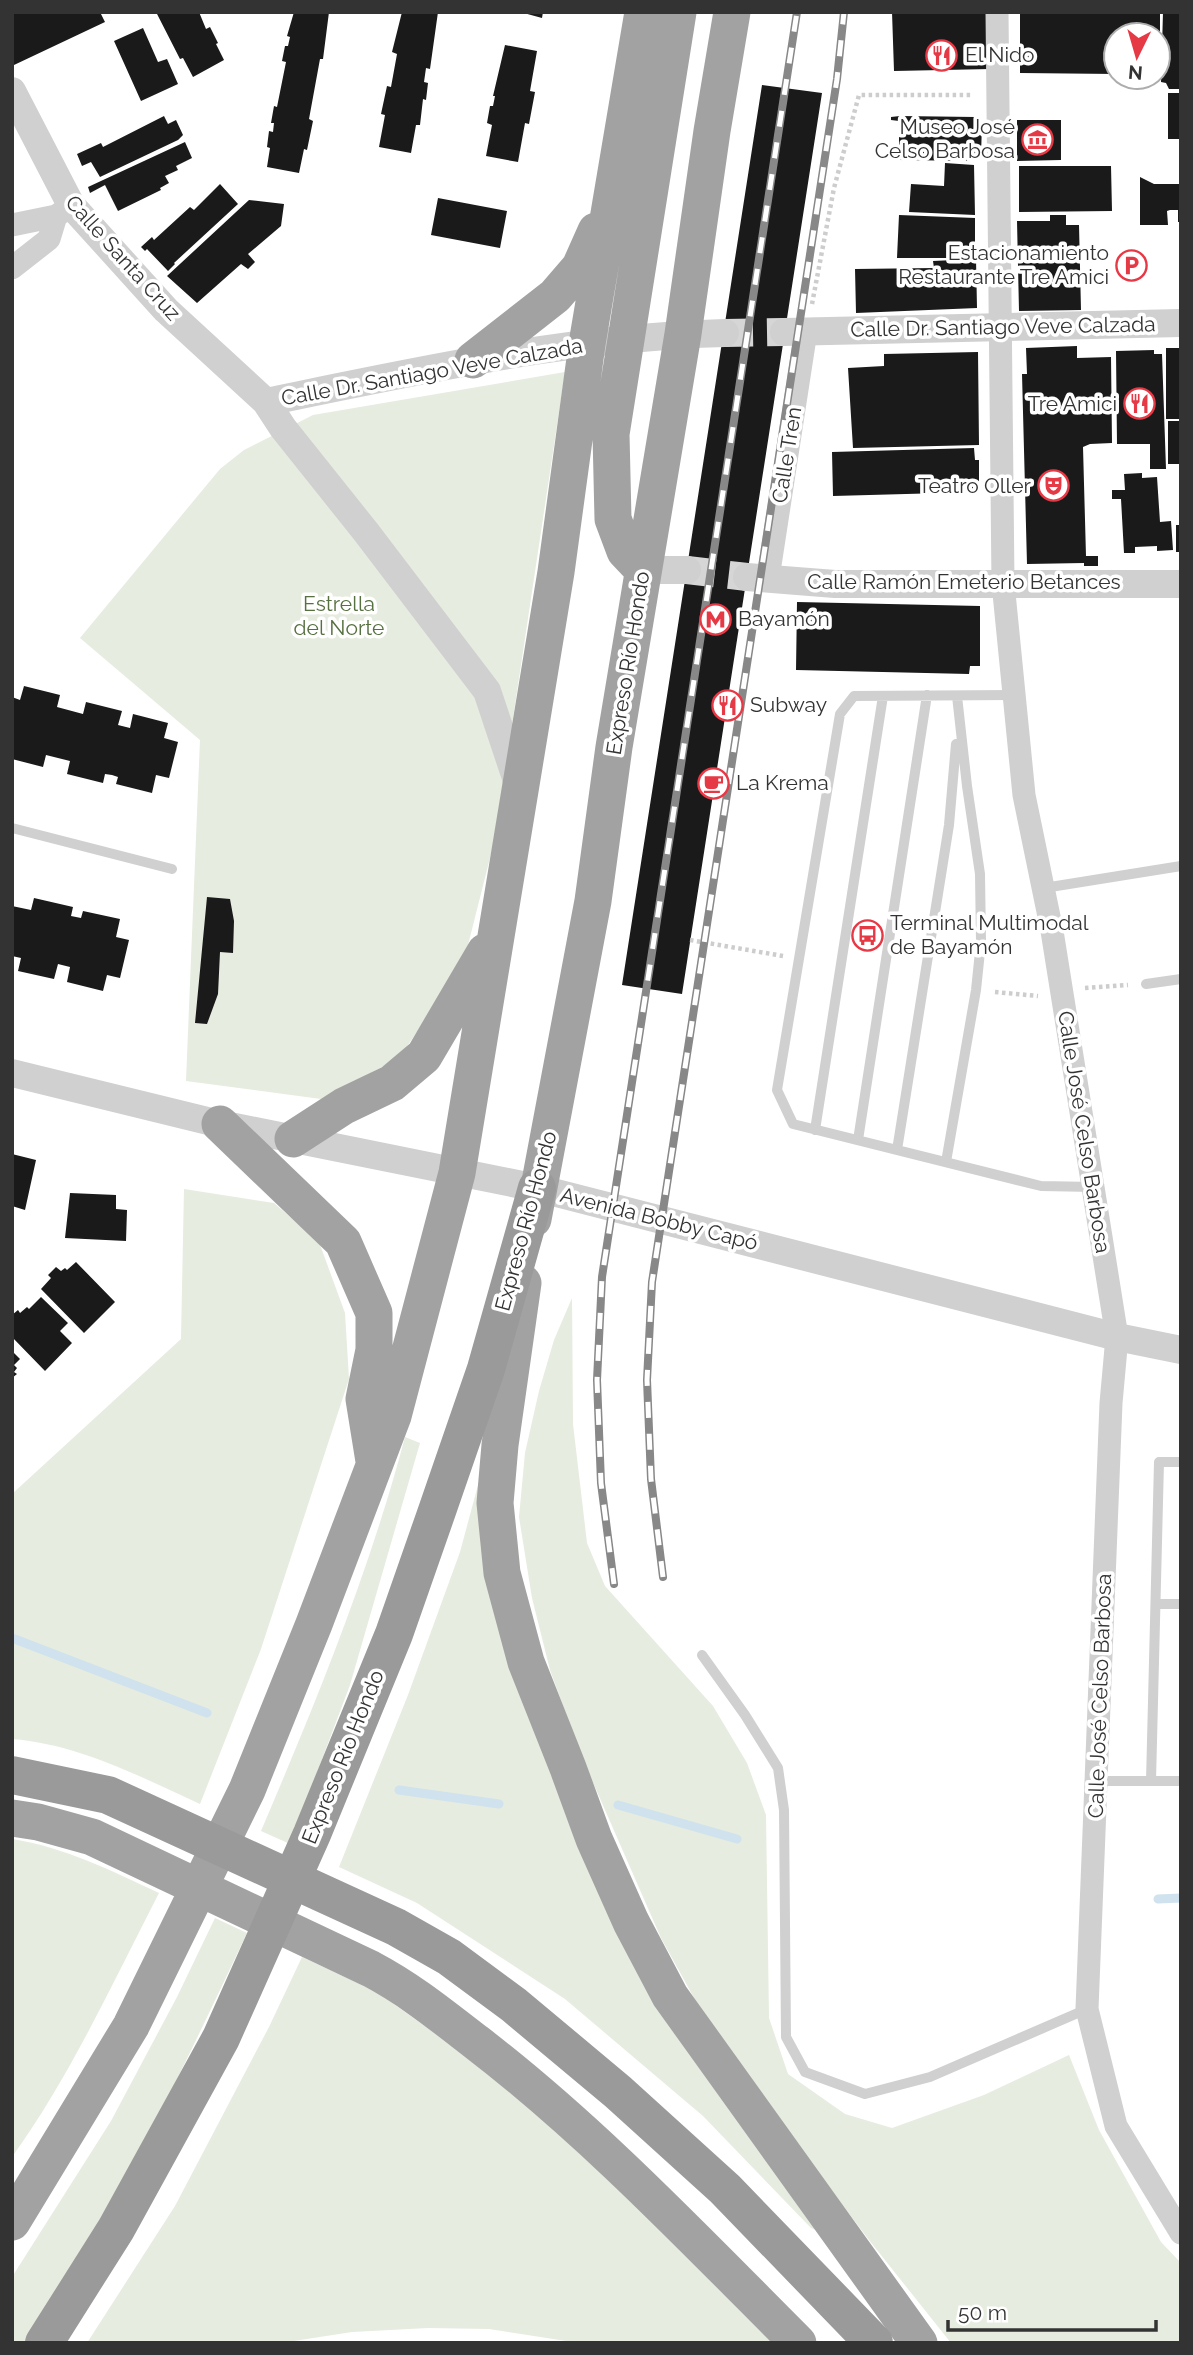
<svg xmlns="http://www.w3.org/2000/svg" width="1193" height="2355" viewBox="0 0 1193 2355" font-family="Raleway,sans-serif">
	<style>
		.green { fill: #e6ecdf }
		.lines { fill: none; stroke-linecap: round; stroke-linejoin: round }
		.stream { stroke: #cfe2ee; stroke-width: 9 }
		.building { fill: #1a1a1a }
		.tertiary-tunnel { stroke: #d6d6d6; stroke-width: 28; stroke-dasharray: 28 14; stroke-linecap: butt }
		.path { stroke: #cdcdcd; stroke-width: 4.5; stroke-dasharray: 3.5 3.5; stroke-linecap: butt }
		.service { stroke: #d0d0d0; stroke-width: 10 }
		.minor { stroke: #d0d0d0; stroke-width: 23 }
		.tertiary { stroke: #d0d0d0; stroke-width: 28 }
		.trunk { stroke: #a2a2a2; stroke-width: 37 }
		.motorway { stroke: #9a9a9a; stroke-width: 38 }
		.rail-casing { stroke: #888; stroke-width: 8 }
		.rail { stroke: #fff; stroke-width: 5; stroke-dasharray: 16; stroke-linecap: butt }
		.labels { text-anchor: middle; stroke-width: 7; stroke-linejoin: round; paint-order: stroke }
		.poi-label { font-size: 21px; fill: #333; stroke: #fff; text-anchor: start }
		.street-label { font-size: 21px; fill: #333; stroke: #fff }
		.park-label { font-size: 21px; fill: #56703f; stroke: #fff }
	</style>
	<rect width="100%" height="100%" fill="#fff"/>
	<path class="green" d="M565,372L495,838L463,965L399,1058L321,1099L186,1081L200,740L80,638L220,469L244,450L313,415Z
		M184,1189L274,1203L319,1242L345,1313L349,1379L261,1649L200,1804C141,1777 78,1744 12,1739V1494L181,1339Z
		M572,1298L573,1424L587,1543L605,1586L713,1706L747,1763L766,1815L769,2018L788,2074L845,2114L892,2128L984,2095L1069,2055L1099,2130L1161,2242L1181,2263V2343H951L869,2240L715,2036L661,1938L581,1755L550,1670L532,1598L519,1517L525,1453L539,1391L554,1340Z
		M405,1437L420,1443L350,1685L290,1844L261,1831C316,1702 369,1573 405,1437Z
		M484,1463L549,1753L816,2230L811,2228L703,2116L565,1999L417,1903L339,1867L408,1695L460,1552Z
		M12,1839C64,1847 112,1871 159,1893C113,1982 71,2075 12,2157Z
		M215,1918L247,1933C203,2026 159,2120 108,2210C83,2255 54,2299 27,2343H12V2277L111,2121L177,1997Z
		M302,1957L377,1992L548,2114L785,2343H579L489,2329L428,2328L352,2332L281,2343H87L175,2206L269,2027Z"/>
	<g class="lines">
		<path class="stream" d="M12,1638L207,1713
			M399,1790L499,1804
			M618,1805L737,1839
			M1158,1899L1181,1898"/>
	</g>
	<path class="building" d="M12,12H100L105,22L14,65L12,61Z
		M156,12H199L206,29L210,27L218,43L216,44L224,60L193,77L183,58L180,59Z
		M294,12H329L323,59H320L309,119L313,121L307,150L304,149L299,173L267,167L270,148L267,147L269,131L273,132L274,123H271L274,106L277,107L286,62L282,61L285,46H288L290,37L287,36Z
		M402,12H438L430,69L426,68L424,82L428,83L426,100L423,99L420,125H416L411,153L379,147L385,115L381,114L387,86L391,87L397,54L392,52Z
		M520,12H543L542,18Z
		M892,12H990L991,69L894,71Z
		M1020,12H1160V35H1116V74L1020,73Z
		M1163,12H1181V89H1169L1166,83L1161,82Z
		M143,28L158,62L167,59L178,84L141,101L114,41Z
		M505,45L537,51L530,91L535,92L529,124L525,123L518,162L486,156L492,125L487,123L490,106H493L495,96H493Z
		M762,85L822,93L682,994L622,985Z
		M1168,93H1181V139H1168Z
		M164,116L168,124L176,120L183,135L178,140L100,177L91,162L82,166L77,154L101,143L103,147Z
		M900,116L975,117L977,122H982L981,157H974V161L899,160V121L891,120V117Z
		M1017,120H1061V160L1017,161Z
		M185,142L192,158L176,166L178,170L165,176L169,183L160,188L161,190L118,211L105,185L90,193L88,187Z
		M945,163L974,165L975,215L909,212L911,184L944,186Z
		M1019,166H1111L1112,211L1019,212Z
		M1140,177L1154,184H1181V222H1178V210H1170L1167,211L1168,225H1140Z
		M220,184L238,204L174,263L175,264L168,271L147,249L145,251L141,247L152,237L154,240L190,207L194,210Z
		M438,198L507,211L500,248L431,235Z
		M249,200L284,204L281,226L248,254L255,262L248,269L241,264L197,303L167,276Z
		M899,215L975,218V258H897Z
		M1050,215H1066V225H1079L1081,310L1019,311L1017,221H1050Z
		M976,259L977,308L856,313L855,269L934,268L933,261Z
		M1077,346V358L1111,357L1112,443L1090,444L1083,447L1086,556H1098V566H1084V563L1027,564L1022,374H1027L1026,348Z
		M1166,348H1181V419H1166Z
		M1154,350V354H1162L1166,469H1150V444H1117L1116,351Z
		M978,352L979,445L853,448L848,368L884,366V354Z
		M1168,421H1181V464H1168Z
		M974,448L975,460H979V492L833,496L832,452Z
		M1142,473V478L1157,477L1160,522L1171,521L1173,550L1157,551V546L1135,547V553H1124L1121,499H1112V490H1125L1124,474Z
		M1176,525H1181V552H1176Z
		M797,602L980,606V666H970L969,674L796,670Z
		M24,686L60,695L57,707L83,714L86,702L122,711L118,725L130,728L133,714L168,723L164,738L178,742L169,778L156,775L152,793L116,784L118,777L112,775L105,774L103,783L67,774L70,761L46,755L43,767L12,759V697L20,700Z
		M207,897L230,899L234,921L233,953L220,952L218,994L207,1024L195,1023Z
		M34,898L73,907L71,916L81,918L83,911L120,919L116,937L129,940L120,978L107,975L103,991L67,982L70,967L58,964L54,979L18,971L21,958L12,956V906L31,910Z
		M12,1154L36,1160L25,1210L12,1206Z
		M70,1193L116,1195V1209L127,1210L126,1241L65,1238Z
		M76,1262L115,1302L84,1333L41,1289L51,1278L48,1275L56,1267L61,1271L65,1268L67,1270Z
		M41,1297L68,1323L60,1331L72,1343L45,1371L12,1337V1315L18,1310L20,1313L27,1307L29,1309Z
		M12,1351L20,1359L14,1365L17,1368L14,1372L17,1374L12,1378Z"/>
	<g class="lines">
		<path class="tertiary-tunnel" d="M725,333L784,332
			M687,570L747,577"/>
		<path class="path" d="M812,304L834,188L859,95H972
			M690,940L783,956
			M1085,988L1128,985
			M995,992L1038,996"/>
		<path class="service" d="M1014,695L854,696L840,714L777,1090L793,1124L1041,1186L1094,1187
			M12,828L172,869
			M1044,888L1181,866
			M1146,984L1181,979
			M815,1130L883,696
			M858,1140L927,695
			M897,1150L949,825L956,744
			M946,1162L976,990L981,942L980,874L967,786L957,696
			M1181,1462H1159L1151,1781H1181
			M1156,1604H1181
			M702,1655L745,1715L778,1768L784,1810L786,2037L805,2072L865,2094L930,2077L1087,2009
			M1096,1781H1151"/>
		<path class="minor" d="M997,12L1003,583L1024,795L1052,931L1117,1337L1111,1403L1087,2009L1116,2126L1181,2233
			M12,225L56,216L65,210
			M12,268L49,239L56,216
			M768,578L806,331"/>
		<path class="tertiary" d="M12,91L71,205L166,310L266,402L283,428L366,532L487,691L519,787
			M784,332L1181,323
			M266,402C417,371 570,337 725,333
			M643,570H687
			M747,577L835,584H1181
			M12,1073L220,1124L537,1188L1117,1337L1181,1350"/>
		<path class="trunk" d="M473,360L555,296L580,267L596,231
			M643,570L625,551L613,519L611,434L678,12
			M220,1124L343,1242L374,1313V1350L364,1399L374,1461
			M293,1139L344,1106L392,1083L424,1056L485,952
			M533,1219L593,901L614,747L683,334L712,131L732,12
			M523,1283L500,1445L495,1503L502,1573L526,1662L568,1768L594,1839L631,1922L670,1996L919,2343
			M12,1818L38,1822L92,1837L371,1969C409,1989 441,2015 476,2042C592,2131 694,2239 798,2343
			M12,2222L131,2026L247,1790L314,1624L393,1416L457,1173L556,572L587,344L643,12"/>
		<path class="motorway" d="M12,1775L108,1795L396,1927L449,1957L514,2005L618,2092L725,2189L874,2343
			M44,2343L116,2229L221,2038L312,1834L394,1634L437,1511L486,1369L537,1188"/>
		<defs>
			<path id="rail" d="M663,1577L651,1479L647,1380L652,1282L837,79L844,12
				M614,1584L601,1483L597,1380L602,1277L797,12"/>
		</defs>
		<use href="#rail" class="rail-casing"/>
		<use href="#rail" class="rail"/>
	</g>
	<defs>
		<symbol id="restaurant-ring" viewBox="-11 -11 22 22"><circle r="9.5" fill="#fff" stroke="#e63946" stroke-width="1.5"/><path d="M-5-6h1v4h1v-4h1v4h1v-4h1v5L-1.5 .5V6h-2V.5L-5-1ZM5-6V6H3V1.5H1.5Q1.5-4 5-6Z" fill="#e63946"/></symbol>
		<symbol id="museum-ring" viewBox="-11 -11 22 22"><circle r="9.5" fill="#fff" stroke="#e63946" stroke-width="1.5"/><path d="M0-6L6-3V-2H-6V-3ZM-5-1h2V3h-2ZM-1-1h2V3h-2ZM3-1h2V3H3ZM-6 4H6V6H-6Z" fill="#e63946"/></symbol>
		<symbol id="parking-ring" viewBox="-11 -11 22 22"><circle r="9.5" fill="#fff" stroke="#e63946" stroke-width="1.5"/><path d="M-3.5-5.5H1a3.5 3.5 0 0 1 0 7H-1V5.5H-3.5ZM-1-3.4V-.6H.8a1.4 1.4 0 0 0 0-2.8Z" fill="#e63946"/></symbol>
		<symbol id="theatre-ring" viewBox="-11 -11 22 22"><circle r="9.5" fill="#fff" stroke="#e63946" stroke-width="1.5"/><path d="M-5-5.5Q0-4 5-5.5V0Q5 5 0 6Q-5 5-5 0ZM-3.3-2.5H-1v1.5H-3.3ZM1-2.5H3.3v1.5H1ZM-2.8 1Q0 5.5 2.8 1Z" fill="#e63946"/></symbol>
		<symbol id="metro-ring" viewBox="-11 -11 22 22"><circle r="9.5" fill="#fff" stroke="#e63946" stroke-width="1.5"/><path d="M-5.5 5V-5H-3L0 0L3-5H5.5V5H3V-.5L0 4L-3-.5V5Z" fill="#e63946"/></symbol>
		<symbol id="cafe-ring" viewBox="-11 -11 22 22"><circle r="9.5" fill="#fff" stroke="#e63946" stroke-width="1.5"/><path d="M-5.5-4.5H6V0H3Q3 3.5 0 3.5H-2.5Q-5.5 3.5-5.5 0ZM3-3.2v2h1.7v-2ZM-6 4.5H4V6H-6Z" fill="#e63946"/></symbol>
		<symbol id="bus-ring" viewBox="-11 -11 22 22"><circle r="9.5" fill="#fff" stroke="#e63946" stroke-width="1.5"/><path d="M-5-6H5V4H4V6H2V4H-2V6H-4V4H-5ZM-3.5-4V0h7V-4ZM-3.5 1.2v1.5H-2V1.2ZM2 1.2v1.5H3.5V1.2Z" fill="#e63946"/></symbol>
	</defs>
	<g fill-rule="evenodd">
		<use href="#restaurant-ring" x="924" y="38" width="35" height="35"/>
		<use href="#museum-ring" x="1020" y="122" width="35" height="35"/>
		<use href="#parking-ring" x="1114" y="248" width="35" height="35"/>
		<use href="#restaurant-ring" x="1122" y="386" width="35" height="35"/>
		<use href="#theatre-ring" x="1036" y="468" width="35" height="35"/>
		<use href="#metro-ring" x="698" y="602" width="35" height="35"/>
		<use href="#restaurant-ring" x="710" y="688" width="35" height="35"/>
		<use href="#cafe-ring" x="696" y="766" width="35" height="35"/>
		<use href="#bus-ring" x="850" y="918" width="35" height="35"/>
	</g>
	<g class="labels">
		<g class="poi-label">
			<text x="965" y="62">El Nido</text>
			<text x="1015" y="134" text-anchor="end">Museo José<tspan x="1015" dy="24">Celso Barbosa</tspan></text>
			<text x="1109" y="260" text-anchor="end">Estacionamiento<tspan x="1109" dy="24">Restaurante Tre Amici</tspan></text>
			<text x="1117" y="411" text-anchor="end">Tre Amici</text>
			<text x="1031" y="493" text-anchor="end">Teatro Oller</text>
			<text x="738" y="626">Bayamón</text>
			<text x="750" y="712">Subway</text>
			<text x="736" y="790">La Krema</text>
			<text x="890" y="930">Terminal Multimodal<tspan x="890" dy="24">de Bayamón</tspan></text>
		</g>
		<g class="street-label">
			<text transform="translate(123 258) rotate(48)" y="7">Calle Santa Cruz</text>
			<text transform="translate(1003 327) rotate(-1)" y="7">Calle Dr. Santiago Veve Calzada</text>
			<text transform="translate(432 372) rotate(-10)" y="7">Calle Dr. Santiago Veve Calzada</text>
			<text transform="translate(787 455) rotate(-81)" y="7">Calle Tren</text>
			<text x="964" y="589">Calle Ramón Emeterio Betances</text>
			<text transform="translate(628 663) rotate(-81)" y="7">Expreso Río Hondo</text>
			<text transform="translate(1084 1132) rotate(81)" y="7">Calle José Celso Barbosa</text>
			<text transform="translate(659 1219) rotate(14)" y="7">Avenida Bobby Capó</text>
			<text transform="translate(526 1221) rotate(-75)" y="7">Expreso Río Hondo</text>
			<text transform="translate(1100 1696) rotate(-88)" y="7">Calle José Celso Barbosa</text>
			<text transform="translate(343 1757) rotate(-68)" y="7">Expreso Río Hondo</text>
		</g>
		<g class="park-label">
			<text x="339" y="611">Estrella<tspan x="339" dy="24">del Norte</tspan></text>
		</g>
	</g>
	<rect width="1193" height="2355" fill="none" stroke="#333333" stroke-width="28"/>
	<g transform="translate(1137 56) rotate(185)"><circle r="33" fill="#ffffff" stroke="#adadad" stroke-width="2"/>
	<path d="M0-5L12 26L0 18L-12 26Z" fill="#e63946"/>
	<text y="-10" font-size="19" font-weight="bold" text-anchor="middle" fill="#333333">N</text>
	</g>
	<path d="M948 2320v10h208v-10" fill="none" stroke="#333333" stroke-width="3.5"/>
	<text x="958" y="2320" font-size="21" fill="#333333" stroke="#ffffff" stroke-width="5" paint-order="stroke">50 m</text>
</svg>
